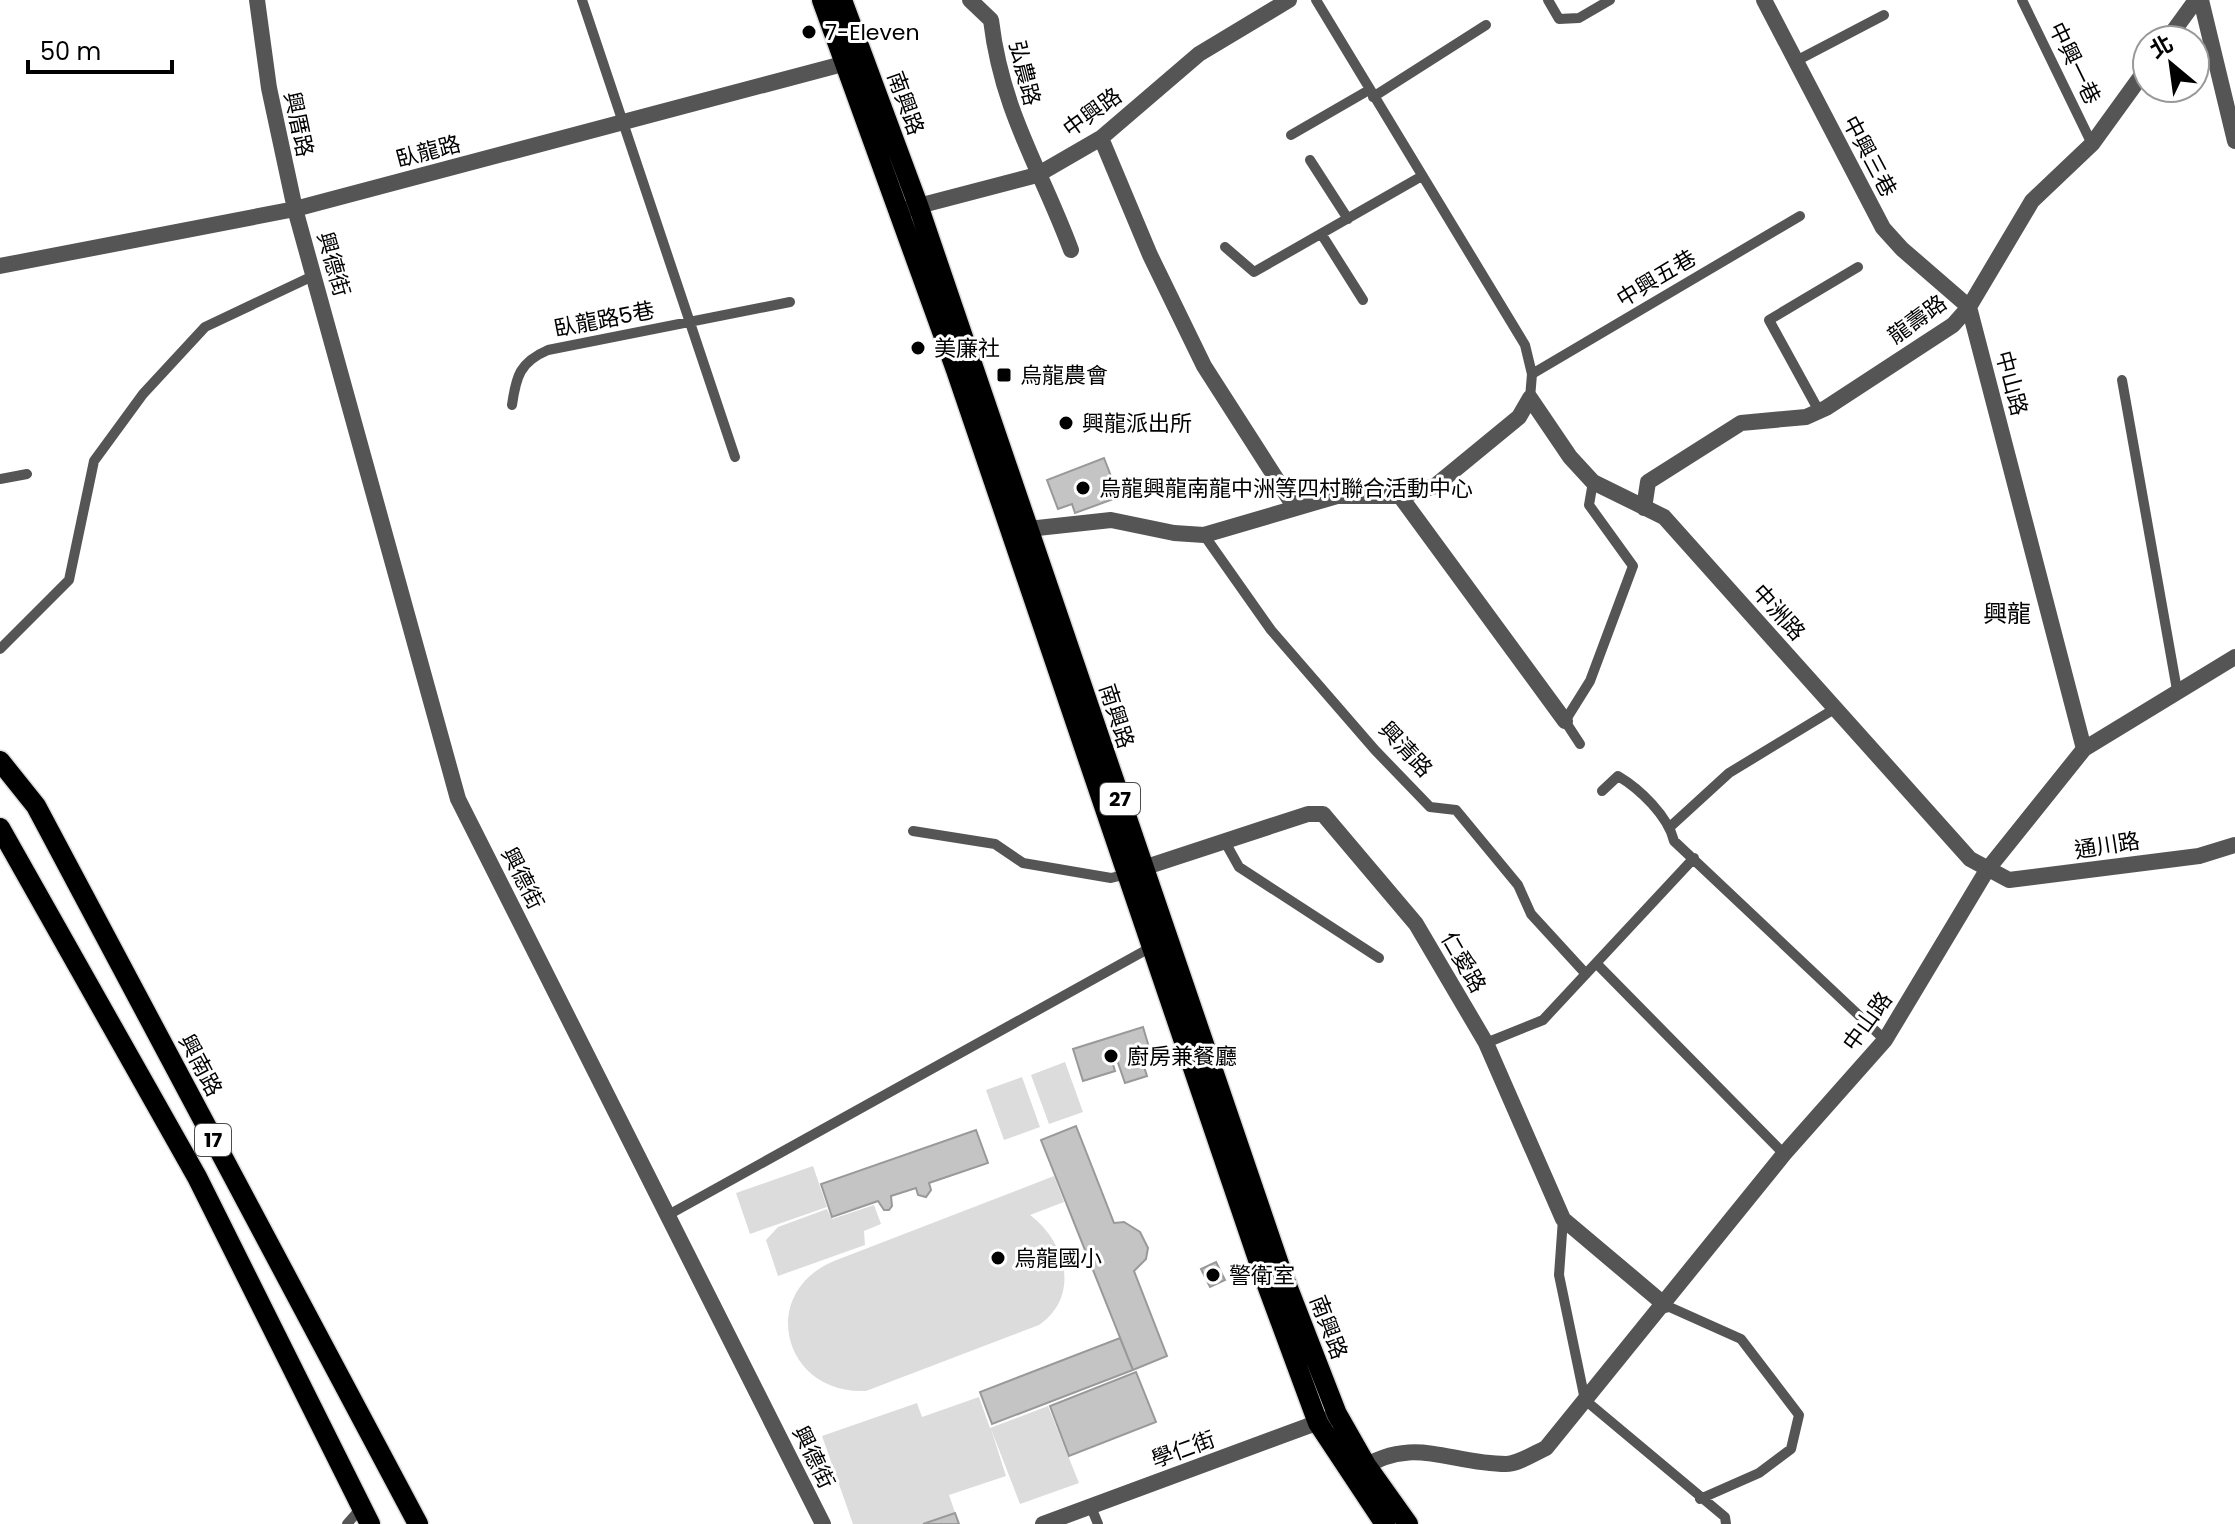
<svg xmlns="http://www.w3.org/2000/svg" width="2235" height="1524" viewBox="0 0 2235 1524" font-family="Poppins,'Noto Sans TC',sans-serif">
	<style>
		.green { fill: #dcdcdc }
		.building { fill: #c4c4c4; stroke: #999; stroke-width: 2 }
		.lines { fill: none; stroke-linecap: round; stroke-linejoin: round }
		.primary-casing { stroke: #dbdbdb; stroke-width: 23 }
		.service { stroke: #555; stroke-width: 10 }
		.minor { stroke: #555; stroke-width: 16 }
		.primary { stroke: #000; stroke-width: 20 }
		.poi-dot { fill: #000; stroke: #fff; stroke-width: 3 }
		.labels { text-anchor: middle; stroke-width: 6; stroke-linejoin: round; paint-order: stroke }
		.shield { fill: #fff; stroke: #4c4c4c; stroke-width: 2 }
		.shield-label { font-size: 20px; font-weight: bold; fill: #000 }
		.poi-label { font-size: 22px; fill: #000; stroke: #fff; text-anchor: start }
		.street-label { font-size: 22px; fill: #000; stroke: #fff }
		.neighbourhood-label { font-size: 24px; fill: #000; stroke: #fff }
	</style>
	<rect width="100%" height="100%" fill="#fff"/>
	<path class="green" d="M1065,1062L1083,1112L1049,1124L1031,1075Z
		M1022,1077L1040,1127L1004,1140L986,1090Z
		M813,1166L827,1207L750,1234L736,1193Z
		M1054,1176L1064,1202L1030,1215C1066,1242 1081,1296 1039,1325L866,1391C783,1395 757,1293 834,1261Z
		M874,1205L881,1224L864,1231L865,1245L778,1276L766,1240L778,1227L827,1209L832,1219Z
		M979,1397L990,1428L1048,1406L1079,1483L1020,1504L991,1429L1006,1476L949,1495L959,1524H853L822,1436L917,1403L922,1417Z"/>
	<path class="building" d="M1104,458L1119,497L1075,513L1072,504L1058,509L1047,480Z
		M1143,1027L1151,1054L1141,1057L1147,1076L1125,1083L1117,1060L1112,1061L1115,1071L1083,1081L1073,1049Z
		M1076,1126L1114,1223L1124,1222L1140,1232L1148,1248L1146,1259L1134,1271L1167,1356L1133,1370L1041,1140Z
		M976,1130L988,1163L929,1183L931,1190L926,1197L918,1195L916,1188L891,1196L892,1206L889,1210H884L878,1201L832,1217L821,1184Z
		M1216,1262L1225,1280L1210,1287L1201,1269Z
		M1120,1338L1133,1370L992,1424L980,1392Z
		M1136,1372L1156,1422L1069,1456L1050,1406Z
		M955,1513L959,1524H923Z"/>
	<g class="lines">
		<defs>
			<path id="primary" d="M822,0L956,370L1264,1277L1318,1423L1385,1524
				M842,0L918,205L1281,1270L1337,1414L1366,1465L1408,1524
				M0,761L36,806L418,1524
				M0,828L197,1177L370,1524"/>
		</defs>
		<use href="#primary" class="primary-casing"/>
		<path class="service" d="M582,0L735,457
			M1316,0L1525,345L1532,374L1530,398
			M1548,0L1559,19L1579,18L1610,0
			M2022,0L2092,144
			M1796,61L1884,15
			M1373,97L1486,25
			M1291,135L1369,90
			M1310,160L1348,219
			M1322,235L1363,300
			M1225,247L1254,272L1422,176
			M1532,374L1800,216
			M2122,380L2177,690
			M512,405C516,376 520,362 548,350L790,302
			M1819,411L1769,320L1858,267
			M0,479L27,474
			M1204,535L1271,630L1375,750L1430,807L1456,810L1518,885L1531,914L1586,974
			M0,649L69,580L94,461L143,394L205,327L315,275
			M1580,744L1565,721L1590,681L1633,566L1589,505L1593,482
			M1602,791L1618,776C1640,789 1668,816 1674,841L1885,1040
			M1671,826L1729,773L1836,708
			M913,831L995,844L1023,863L1111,878L1127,874
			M1225,842L1239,867L1379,958
			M1596,963L1784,1154
			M1486,1043L1543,1020L1694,858
			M670,1214L1155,945
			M1563,1219L1559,1275L1585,1400L1725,1517L1726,1524
			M1665,1305L1741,1339L1799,1415L1791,1449L1759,1473L1700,1499
			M1091,1507L1098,1524
			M347,1524L361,1508"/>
		<path class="minor" d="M257,0L269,88L295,209L458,799L823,1524
			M970,0L991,20C1002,112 1040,167 1071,250
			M1764,0L1883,228L1902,249L1969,307L2084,749
			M2201,0L2235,141
			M2167,40L2196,0
			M1101,138L1150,255L1204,366L1295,508
			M907,209L1037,175L1101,138L1199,54L1289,0
			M0,266L295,209L854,61
			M1400,496L1565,721
			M1644,508L1648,482L1741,423L1806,417L1826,408L1953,325L1969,307L2032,201L2092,144L2147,68
			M1019,530L1111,520L1174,533L1204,535L1337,496H1400L1435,486L1519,417L1530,398L1570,457L1593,482L1664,517L1970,859L2009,880L2199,856L2235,845
			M1134,871L1308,814H1323L1416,924L1486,1043L1563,1219L1665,1305
			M1359,1470C1413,1434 1449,1464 1506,1464C1518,1464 1535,1453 1546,1448L1784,1154L1885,1040L1987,870L2084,749L2235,657
			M1043,1524L1327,1419"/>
		<use href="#primary" class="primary"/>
	</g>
	<g class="poi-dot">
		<circle cx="809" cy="32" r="8"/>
		<circle cx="918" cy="348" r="8"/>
		<rect x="996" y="367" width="16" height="16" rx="4"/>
		<circle cx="1066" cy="423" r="8"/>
		<circle cx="1083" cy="488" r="8"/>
		<circle cx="1111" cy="1056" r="8"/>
		<circle cx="998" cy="1258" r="8"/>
		<circle cx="1213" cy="1275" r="8"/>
	</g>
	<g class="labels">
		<g class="shield">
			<rect x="1100" y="783" width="40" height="32" rx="6"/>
			<rect x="195" y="1124" width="36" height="32" rx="6"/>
		</g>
		<g class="shield-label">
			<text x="1120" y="806">27</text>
			<text x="213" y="1147">17</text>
		</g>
		<g class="poi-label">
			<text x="825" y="40">7-Eleven</text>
			<text x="934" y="356">美廉社</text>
			<text x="1020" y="383">烏龍農會</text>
			<text x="1082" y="431">興龍派出所</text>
			<text x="1099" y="496">烏龍興龍南龍中洲等四村聯合活動中心</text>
			<text x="1127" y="1064">廚房兼餐廳</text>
			<text x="1014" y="1266">烏龍國小</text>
			<text x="1229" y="1283">警衛室</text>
		</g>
		<g class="street-label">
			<text transform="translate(2075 63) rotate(64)" y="8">中興一巷</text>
			<text transform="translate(1025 73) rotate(76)" y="8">弘農路</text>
			<text transform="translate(906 103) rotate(70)" y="8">南興路</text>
			<text transform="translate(1092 112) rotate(-36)" y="8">中興路</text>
			<text transform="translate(299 124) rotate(78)" y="8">興厝路</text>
			<text transform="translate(428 151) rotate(-15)" y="8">臥龍路</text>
			<text transform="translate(1870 156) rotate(62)" y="8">中興三巷</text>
			<text transform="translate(334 264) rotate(74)" y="8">興德街</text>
			<text transform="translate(1656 278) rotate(-31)" y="8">中興五巷</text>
			<text transform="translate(604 319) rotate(-11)" y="8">臥龍路5巷</text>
			<text transform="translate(1917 319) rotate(-36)" y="8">龍壽路</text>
			<text transform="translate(2012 383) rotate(75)" y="8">中山路</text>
			<text transform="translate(1779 612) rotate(48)" y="8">中洲路</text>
			<text transform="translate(1117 716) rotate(72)" y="8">南興路</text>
			<text transform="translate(1406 749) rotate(47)" y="8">興清路</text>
			<text transform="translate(2107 845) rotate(-9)" y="8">通川路</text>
			<text transform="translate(523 878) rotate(63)" y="8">興德街</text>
			<text transform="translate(1464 962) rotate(60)" y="8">仁愛路</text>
			<text transform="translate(1867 1021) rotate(-54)" y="8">中山路</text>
			<text transform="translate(201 1065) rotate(62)" y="8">興南路</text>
			<text transform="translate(1329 1327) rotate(69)" y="8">南興路</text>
			<text transform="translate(1183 1449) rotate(-20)" y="8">學仁街</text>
			<text transform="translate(814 1457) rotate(64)" y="8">興德街</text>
		</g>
		<g class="neighbourhood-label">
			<text x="2007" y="622">興龍</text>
		</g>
	</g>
	<g transform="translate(2171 64) rotate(331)"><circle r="38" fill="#ffffff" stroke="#999999" stroke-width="2"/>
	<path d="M0-6L14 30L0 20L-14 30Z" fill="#000000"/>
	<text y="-12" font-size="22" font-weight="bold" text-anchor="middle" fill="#000000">北</text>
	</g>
	<path d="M28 60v12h144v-12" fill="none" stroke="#000000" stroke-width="4"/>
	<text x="40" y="60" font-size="24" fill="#000000" stroke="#ffffff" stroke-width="6" paint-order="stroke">50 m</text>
</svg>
